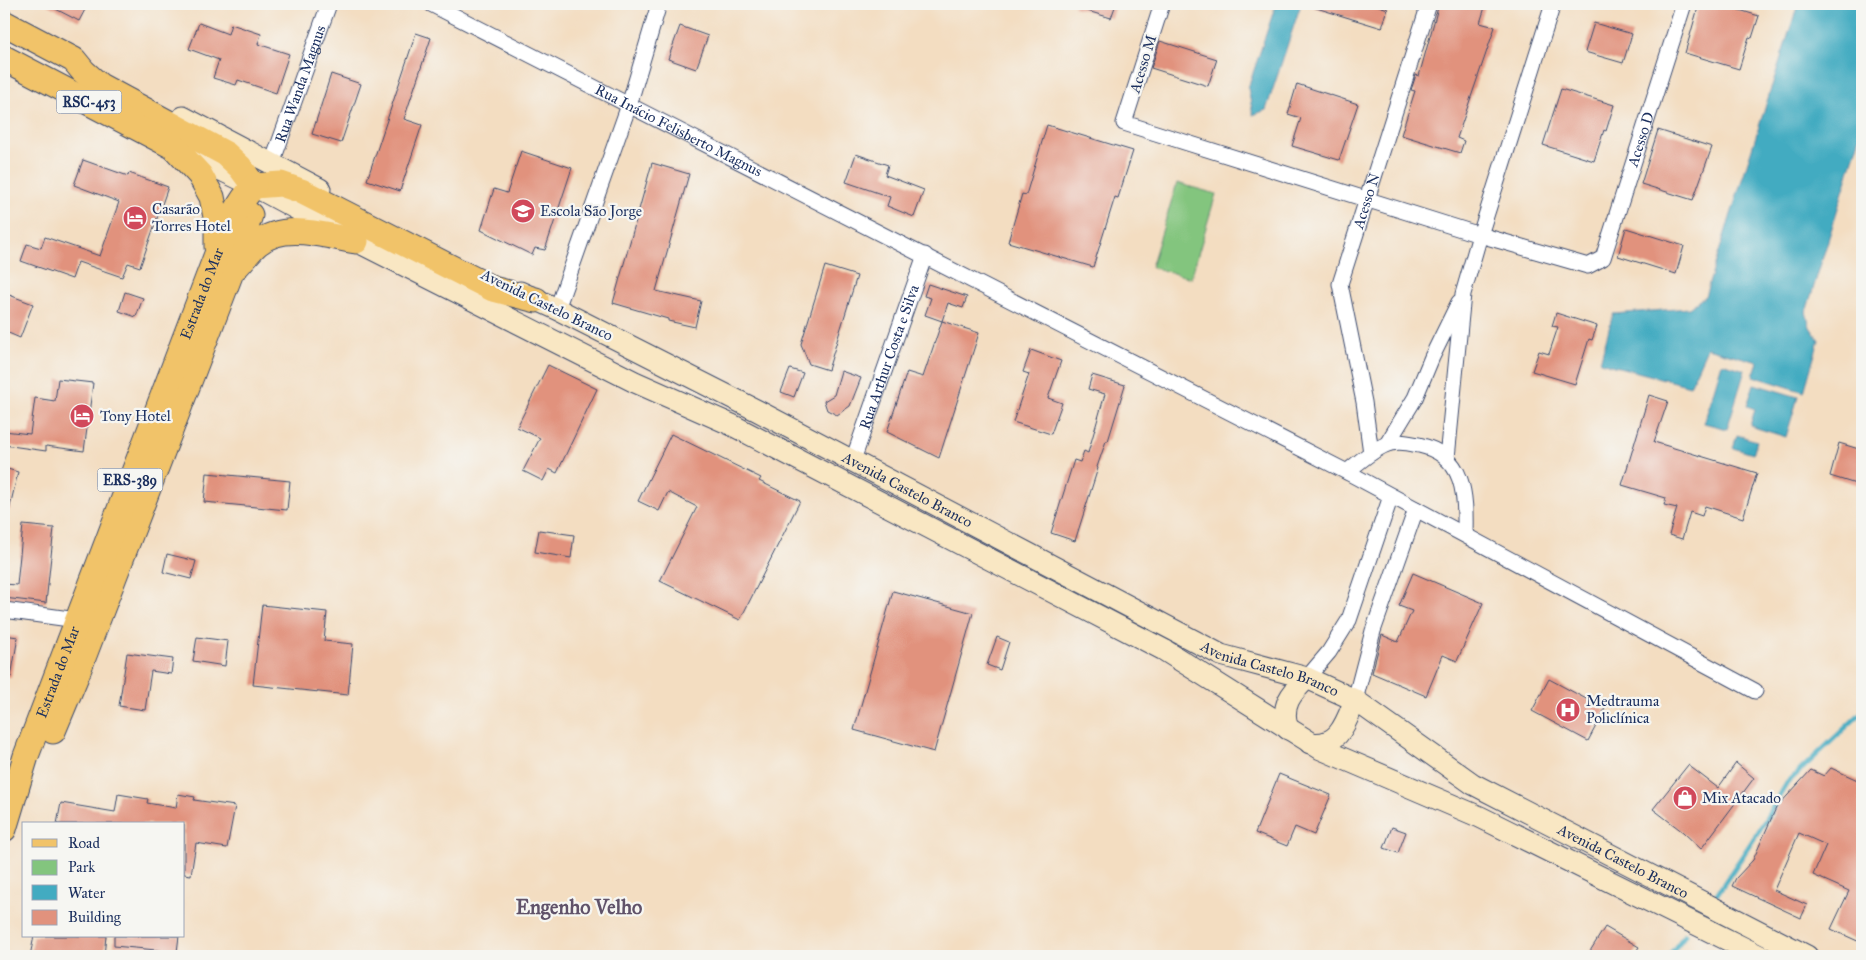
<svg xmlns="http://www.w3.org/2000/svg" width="1866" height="960" viewBox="0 0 1866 960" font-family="'IM FELL Great Primer',serif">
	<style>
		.green { fill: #83c57e; stroke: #4f7a6e }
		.water { fill: #42abc1; stroke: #2e6d90 }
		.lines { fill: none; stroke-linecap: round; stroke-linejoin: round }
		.stream { stroke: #42abc1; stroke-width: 5 }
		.building { fill: #e1927d }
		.minor-casing { stroke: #3b496d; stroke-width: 17 }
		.secondary-casing { stroke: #3b496d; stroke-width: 23 }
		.primary-casing { stroke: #3b496d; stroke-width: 27 }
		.minor { stroke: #fff; stroke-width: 15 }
		.secondary { stroke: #f9e7c3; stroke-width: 21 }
		.primary { stroke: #f1c369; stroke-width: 25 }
		.labels { text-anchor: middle; stroke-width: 4.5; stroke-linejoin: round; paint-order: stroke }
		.shield { fill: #f6f6f2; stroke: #5d6b8a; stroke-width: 1 }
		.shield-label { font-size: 14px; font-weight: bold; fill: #1b2f5e }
		.street-label { font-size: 15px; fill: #1b2f5e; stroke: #f6f6f2 }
		.poi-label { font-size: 15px; fill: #1b2f5e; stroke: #f6f6f2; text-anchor: start }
		.district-label { font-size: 20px; font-weight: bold; fill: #605269; stroke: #f6f6f2 }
	</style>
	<rect width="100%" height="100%" fill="#f6f6f2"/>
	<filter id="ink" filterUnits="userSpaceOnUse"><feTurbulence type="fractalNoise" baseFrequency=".02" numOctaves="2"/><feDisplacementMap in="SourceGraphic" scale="10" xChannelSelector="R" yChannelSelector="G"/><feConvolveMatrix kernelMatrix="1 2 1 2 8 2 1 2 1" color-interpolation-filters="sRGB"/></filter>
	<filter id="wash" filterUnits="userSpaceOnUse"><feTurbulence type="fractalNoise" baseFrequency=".0096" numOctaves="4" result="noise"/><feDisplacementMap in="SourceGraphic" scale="20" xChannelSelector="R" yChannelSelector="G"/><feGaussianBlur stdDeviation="1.12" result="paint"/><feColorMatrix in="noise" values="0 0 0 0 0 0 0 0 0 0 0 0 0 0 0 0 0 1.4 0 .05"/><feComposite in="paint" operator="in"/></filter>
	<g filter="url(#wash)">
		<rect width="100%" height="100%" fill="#f3ddc1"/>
		<path class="green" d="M1177,183L1216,194L1191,278L1151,267Z"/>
		<path class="water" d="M1276,4H1301L1266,110L1253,115L1248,88Z
			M1798,4H1862V130L1806,312L1810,327L1819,340L1804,392L1753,376L1758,362L1707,348L1690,386L1600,362L1613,314L1689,308L1705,296Z
			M1722,363L1745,370L1727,429L1704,423Z
			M1754,384L1798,397L1786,437L1750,426L1755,409L1747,406Z
			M1737,435L1757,441L1753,454L1733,448Z"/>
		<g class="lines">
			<path class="stream" d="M1717,894L1757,834L1787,783L1862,712
				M1669,956L1685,935"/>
		</g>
		<g id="blocks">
			<path class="building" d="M46,4H88L79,21Z
				M1075,4H1116L1111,18L1074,7Z
				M1314,4H1373L1388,9L1382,28L1313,7Z
				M1439,4H1486L1480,23L1495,27L1457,138L1464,141L1460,153L1401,135L1415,91L1411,90L1416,75L1419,76Z
				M1699,4H1737L1736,9L1759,16L1752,38L1749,37L1739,69L1685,53Z
				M199,23L228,34L231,24L261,34L258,44L289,54L276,93L238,80L236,85L213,78L219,60L189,49Z
				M1594,23L1632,34L1623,63L1585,52Z
				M680,26L708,36L696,69L668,59Z
				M416,33L431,38L404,119L422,125L400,191L367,180Z
				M1160,41L1217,59L1208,86L1151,68Z
				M331,74L361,84L341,143L312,134Z
				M1297,84L1358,104L1339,160L1292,146L1301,118L1288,114Z
				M1561,89L1614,105L1606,131L1604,130L1594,161L1543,145Z
				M1047,125L1133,151L1118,198L1115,197L1093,267L1008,242L1022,194L1026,195Z
				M1658,130L1712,147L1693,200L1641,184Z
				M521,151L572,168L545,250L535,248L532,255L481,230L494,189L507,193Z
				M856,154L888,165L885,175L924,190L914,217L887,206L890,197L846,182Z
				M83,160L128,176L129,173L168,187L140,267L128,263L122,277L78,262L72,279L21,261L27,244L41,248L45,237L100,256L119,202L74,185Z
				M652,163L689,174L656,291L701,301L695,327L668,321V319L613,303Z
				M1626,228L1684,246L1676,274L1618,256Z
				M825,266L857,276L828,370L809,364L801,344Z
				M928,284L967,297L963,308L948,303L942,321L925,315L931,298L924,296Z
				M125,292L143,298L136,317L119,311Z
				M4,293L33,304L20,338L4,331Z
				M1556,313L1597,326L1592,340L1589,339L1575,384L1532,371L1539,351L1549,354L1558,327L1552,326Z
				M942,321L979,333L939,458L887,432L907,372L923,377Z
				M1031,350L1061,361L1048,398L1062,403L1051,434L1013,422L1029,374L1023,372Z
				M548,365L597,389L557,473L549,469L543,481L523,471L540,438L517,427Z
				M790,369L803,373L794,397L781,392Z
				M841,371L861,378L850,406L837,415L827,410L824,401L834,395Z
				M1092,375L1125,385L1108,441H1106L1097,467L1098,468L1075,541L1051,533L1074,460L1080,462L1084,451L1088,453L1105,394L1088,389Z
				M58,379L93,383L84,451L46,446V451L4,445V431L30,434L35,398L55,401Z
				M1649,395L1668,401L1654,442L1757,473L1743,518L1705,506L1702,516L1690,512L1682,539L1669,535L1677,508L1664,505L1666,498L1622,485Z
				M671,434L761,478L759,481L800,501L740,620L660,581L697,507L668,492L659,511L638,501Z
				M1839,443L1862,450V475L1859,485L1830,476Z
				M4,468L18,472L9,511H4Z
				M207,473L290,481L287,510L204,502Z
				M23,525L54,528L46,603L4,598V584L17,585Z
				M539,530L574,535L571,558L535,552Z
				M167,554L196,561L191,579L163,572Z
				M1413,573L1483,603L1457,661L1443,655L1426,696L1372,673L1382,635L1398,642L1412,611L1399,606Z
				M893,591L973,613L934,752L854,730Z
				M262,605L327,612L324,641L353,644L348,695L253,685Z
				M4,635L18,637L11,677H4Z
				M197,637L228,641L225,666L193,661Z
				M997,637L1009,642L1000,670L987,665Z
				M127,653L173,659L171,674L151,671L145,710L119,706Z
				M1549,679L1605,709L1588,741L1532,711Z
				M1736,763L1754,778L1701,849L1683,832L1653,809L1688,765L1718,788Z
				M1831,768L1862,782V943L1831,929L1849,891L1813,875L1826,845L1799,833L1774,890L1807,905L1801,918L1732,886L1736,878L1753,860L1776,808L1811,770L1824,776Z
				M1279,774L1331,795L1314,835L1295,827L1287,846L1255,833Z
				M118,794L148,799L147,803L176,808L178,794L195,797L194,800L235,806L227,848L196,843L191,875L184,874V824H57L61,803L115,812Z
				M1392,827L1406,832L1398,853L1384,848Z
				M1605,927L1639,947L1633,956H1587Z
				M34,936H106L104,956H30Z
				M114,936H179L177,952L114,946Z"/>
		</g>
	</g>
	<g filter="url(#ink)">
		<use href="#blocks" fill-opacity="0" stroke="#3b496d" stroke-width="1"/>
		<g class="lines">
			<defs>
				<g id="minor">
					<path id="s1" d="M431,4L1347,472L1755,691"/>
					<path id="s2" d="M1162,4L1124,123L1480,235L1588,266L1603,258L1684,4"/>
					<path id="s3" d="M272,163L329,4"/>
					<path d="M557,309L629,105L659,4"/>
					<path d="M1387,444L1415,398L1432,357L1459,302"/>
					<path id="s4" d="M1371,453L1364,402L1340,284L1429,4"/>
					<path d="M1447,458L1463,294L1480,235L1553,4"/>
					<path id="s5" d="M853,460L925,255"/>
					<path d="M1347,472C1359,462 1371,451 1385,445C1395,440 1408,443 1419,445C1465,455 1466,495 1465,534"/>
					<path d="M4,610L77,620"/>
					<path d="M1307,678L1329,652L1349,620L1391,496"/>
					<path d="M1355,700L1373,631L1416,509"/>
				</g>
				<g id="secondary">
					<path d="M183,117L320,189"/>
					<path d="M180,150L254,186L356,241L635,382L732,425L1164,650L1321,749L1480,817L1760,956"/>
					<path id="s6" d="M520,292L557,309L758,411L1221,655L1307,678L1355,700L1473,784L1807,956"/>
					<path d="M1288,729C1280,706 1291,693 1307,678"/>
					<path d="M1310,743C1339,748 1346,722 1355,700"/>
				</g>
				<g id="primary">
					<path d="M4,23L74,60L83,71L100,86L226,154L240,167L254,186"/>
					<path d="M4,58L174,147L200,175L212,197L217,222V247"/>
					<path d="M254,186L281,184L301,191L493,289L536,300"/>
					<path d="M236,267C243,260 249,251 257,244C284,221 325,236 356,241"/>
					<path d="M53,731L76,676L230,275L250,215"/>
					<path id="s7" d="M4,829L26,756L217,254C227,230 236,205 254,186"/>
				</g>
			</defs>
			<use href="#minor" class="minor-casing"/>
			<use href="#secondary" class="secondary-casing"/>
			<use href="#primary" class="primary-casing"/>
			<use href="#minor" class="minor"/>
			<use href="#secondary" class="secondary"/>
			<use href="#primary" class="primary"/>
		</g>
	</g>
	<defs>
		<symbol id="school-disc" viewBox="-11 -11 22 22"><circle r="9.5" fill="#d1495b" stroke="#f6f6f2"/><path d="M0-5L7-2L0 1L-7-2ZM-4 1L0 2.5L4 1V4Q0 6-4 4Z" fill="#fff"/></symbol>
		<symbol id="hotel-disc" viewBox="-11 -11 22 22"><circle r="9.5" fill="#d1495b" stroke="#f6f6f2"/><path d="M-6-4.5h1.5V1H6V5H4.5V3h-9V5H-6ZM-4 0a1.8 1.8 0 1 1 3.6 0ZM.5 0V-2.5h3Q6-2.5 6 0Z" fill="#fff"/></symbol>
		<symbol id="hospital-disc" viewBox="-11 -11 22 22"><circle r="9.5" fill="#d1495b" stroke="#f6f6f2"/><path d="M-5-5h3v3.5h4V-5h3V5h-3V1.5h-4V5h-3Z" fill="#fff"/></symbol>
		<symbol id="shop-disc" viewBox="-11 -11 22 22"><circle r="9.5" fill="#d1495b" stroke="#f6f6f2"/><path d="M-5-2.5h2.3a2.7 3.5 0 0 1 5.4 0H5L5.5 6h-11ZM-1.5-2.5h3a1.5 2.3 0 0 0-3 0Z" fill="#fff"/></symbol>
	</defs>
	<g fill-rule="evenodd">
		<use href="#school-disc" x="509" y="197" width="28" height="28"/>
		<use href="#hotel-disc" x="121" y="204" width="28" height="28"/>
		<use href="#hotel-disc" x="68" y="402" width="28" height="28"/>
		<use href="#hospital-disc" x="1554" y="696" width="28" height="28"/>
		<use href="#shop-disc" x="1671" y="784" width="28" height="28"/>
	</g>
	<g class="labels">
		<g class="shield">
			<rect x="56.5" y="90.5" width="65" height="23" rx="4"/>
			<rect x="97.5" y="468.5" width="65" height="23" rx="4"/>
		</g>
		<g class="shield-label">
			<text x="89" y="107">RSC-453</text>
			<text x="130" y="485">ERS-389</text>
		</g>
		<g class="street-label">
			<text transform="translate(1143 64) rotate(-73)" y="5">Acesso M</text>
			<text dy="5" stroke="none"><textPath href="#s3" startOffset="84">Rua Wanda Magnus</textPath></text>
			<text dy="5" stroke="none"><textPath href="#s1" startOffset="278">Rua Inácio Felisberto Magnus</textPath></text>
			<text dy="5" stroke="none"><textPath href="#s2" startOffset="752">Acesso D</textPath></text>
			<text dy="5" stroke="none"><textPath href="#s4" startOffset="259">Acesso N</textPath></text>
			<text dy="5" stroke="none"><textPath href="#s7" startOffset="571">Estrada do Mar</textPath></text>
			<text transform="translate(547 305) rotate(26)" y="5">Avenida Castelo Branco</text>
			<text dy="5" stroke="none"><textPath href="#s5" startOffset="109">Rua Arthur Costa e Silva</textPath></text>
			<text dy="5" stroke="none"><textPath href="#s6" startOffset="435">Avenida Castelo Branco</textPath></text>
			<text dy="5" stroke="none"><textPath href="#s6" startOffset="840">Avenida Castelo Branco</textPath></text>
			<text dy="5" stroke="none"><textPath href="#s7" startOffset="166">Estrada do Mar</textPath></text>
			<text dy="5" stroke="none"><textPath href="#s6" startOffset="1245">Avenida Castelo Branco</textPath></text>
		</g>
		<g class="poi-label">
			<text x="152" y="214">Casarão<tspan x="152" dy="17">Torres Hotel</tspan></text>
			<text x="540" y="216">Escola São Jorge</text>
			<text x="100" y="421">Tony Hotel</text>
			<text x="1586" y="706">Medtrauma<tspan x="1586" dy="17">Policlínica</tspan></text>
			<text x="1702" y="803">Mix Atacado</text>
		</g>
		<g class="district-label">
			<text x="579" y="914">Engenho Velho</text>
		</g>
	</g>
	<rect width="1866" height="960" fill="none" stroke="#f6f6f2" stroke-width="20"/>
	<rect x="22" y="822" width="162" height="115" fill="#f6f6f2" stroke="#9ea6b7"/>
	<rect x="32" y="839" width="25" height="8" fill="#f1c369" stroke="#9ea6b7"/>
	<text x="68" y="848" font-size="15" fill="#1b2f5e">Road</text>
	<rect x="32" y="860" width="25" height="15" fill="#83c57e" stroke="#9ea6b7"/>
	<text x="68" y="872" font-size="15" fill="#1b2f5e">Park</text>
	<rect x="32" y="885" width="25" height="15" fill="#42abc1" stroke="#9ea6b7"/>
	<text x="68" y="898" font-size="15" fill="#1b2f5e">Water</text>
	<rect x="32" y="910" width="25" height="15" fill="#e1927d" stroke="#9ea6b7"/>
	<text x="68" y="922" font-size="15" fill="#1b2f5e">Building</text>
</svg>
